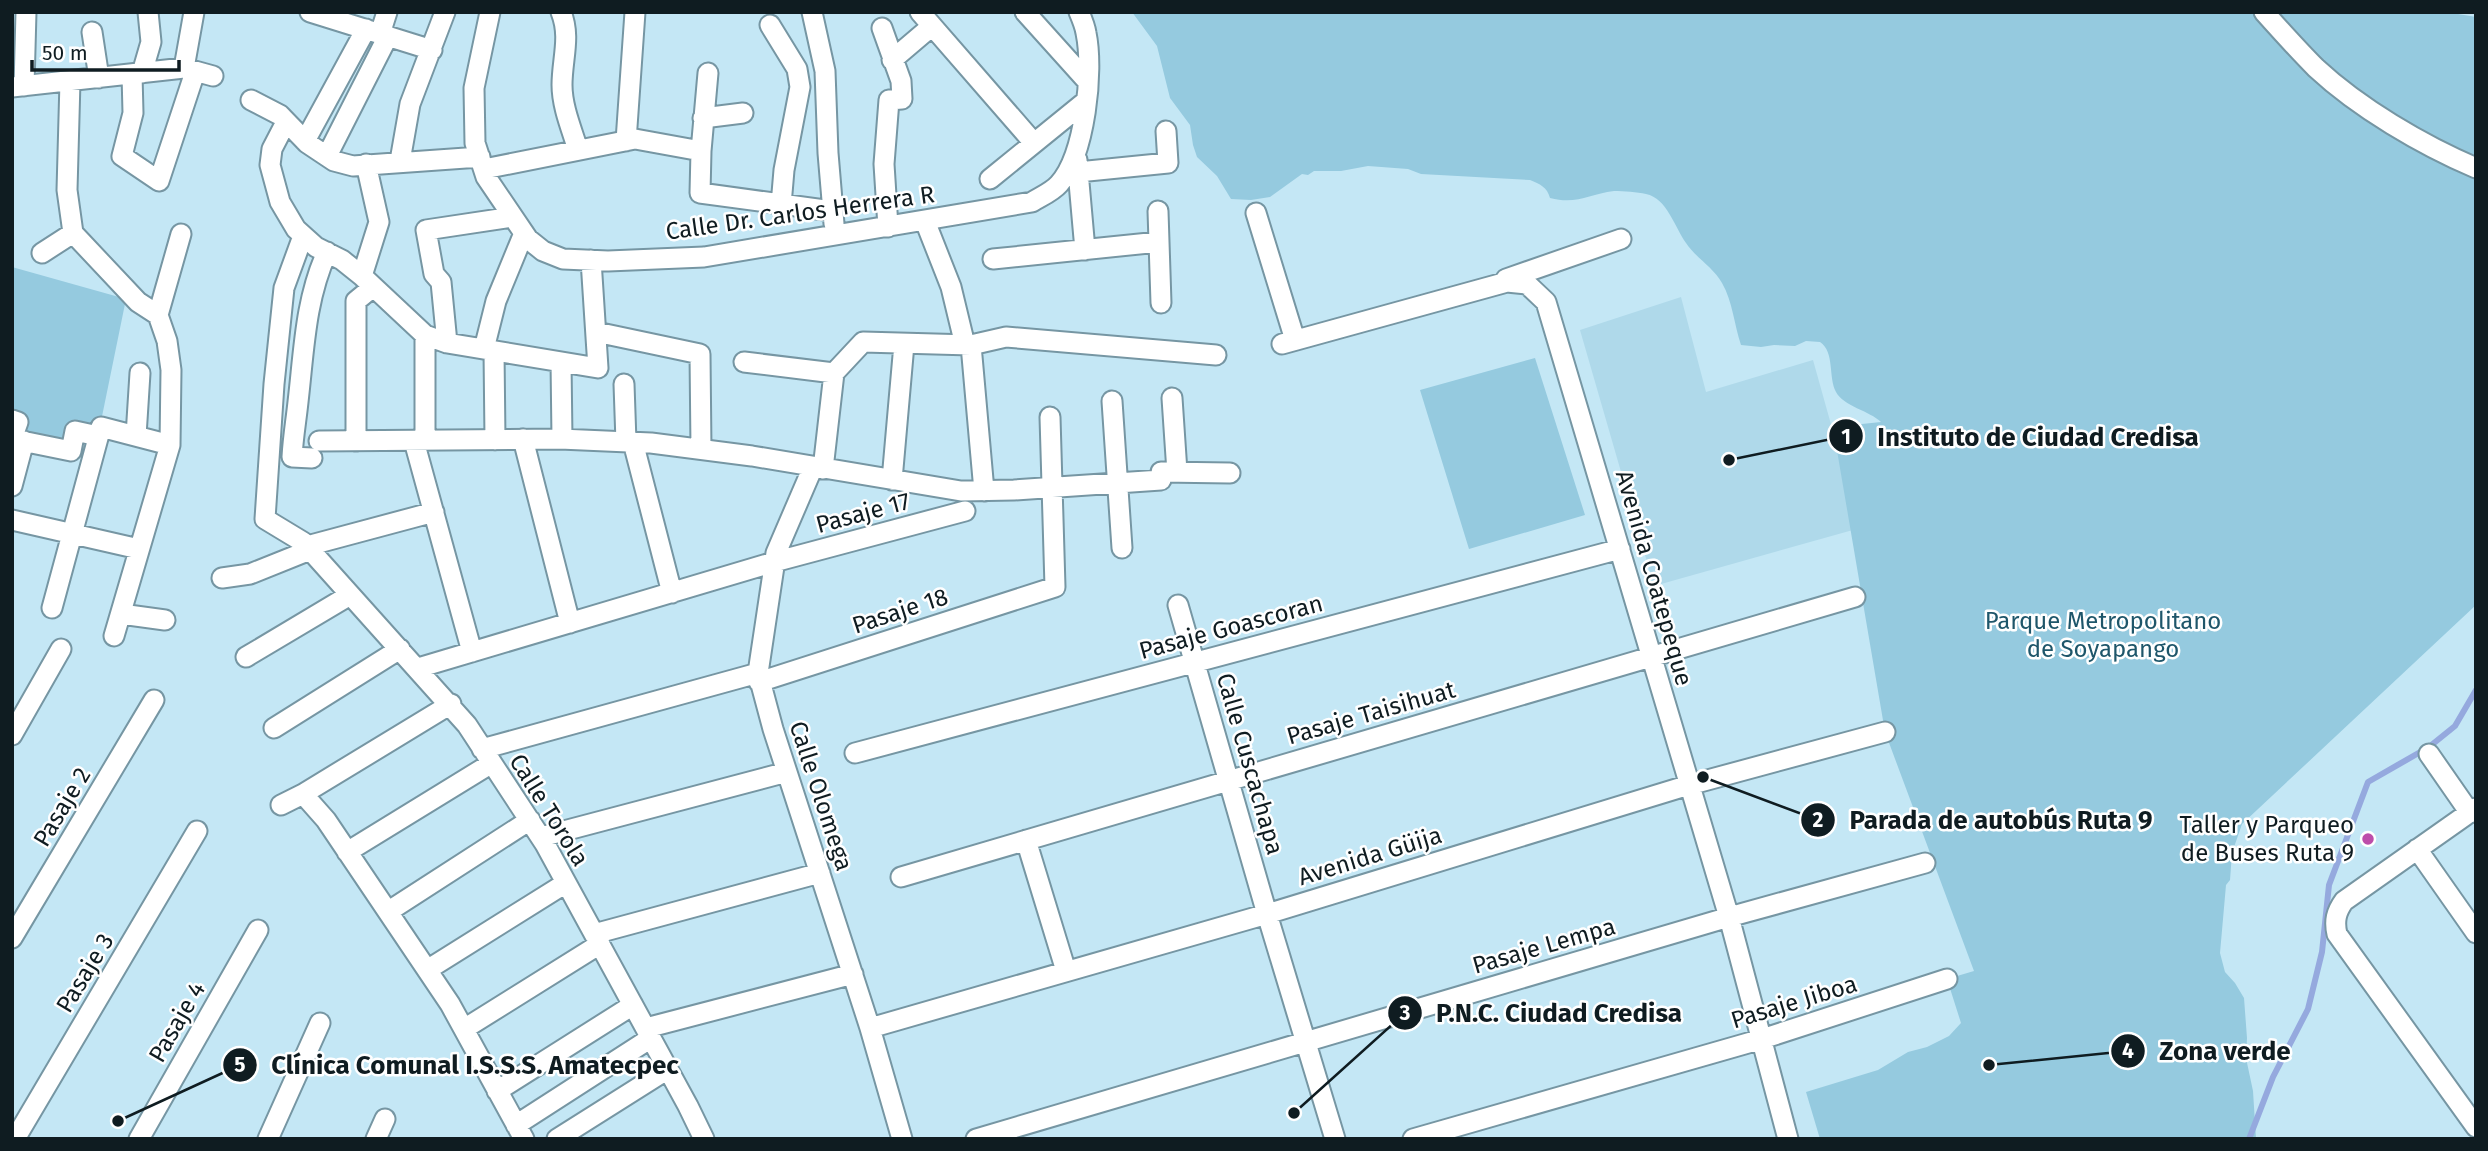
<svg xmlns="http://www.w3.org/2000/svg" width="2488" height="1151" viewBox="0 0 2488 1151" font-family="'Fira Sans',sans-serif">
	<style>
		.built { fill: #afd9ea }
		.green { fill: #95cadf }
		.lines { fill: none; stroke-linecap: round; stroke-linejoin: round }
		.stream { stroke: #95a9de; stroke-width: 6 }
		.minor-casing { stroke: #7696a3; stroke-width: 23 }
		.minor { stroke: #fff; stroke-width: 19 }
		.poi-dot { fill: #bd4daa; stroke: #fff; stroke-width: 2.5 }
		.labels { text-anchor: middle; stroke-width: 5; stroke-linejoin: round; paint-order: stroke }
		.street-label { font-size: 24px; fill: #0f1c21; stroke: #fff }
		.park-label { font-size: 24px; fill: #1e566a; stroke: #fff }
		.poi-label { font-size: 24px; fill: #0f1c21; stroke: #fff; text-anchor: end }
		.leader { fill: none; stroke: #0f1c21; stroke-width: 2.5 }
		.callout-dot { fill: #0f1c21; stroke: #fff; stroke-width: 2.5 }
		.mark-label { font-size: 21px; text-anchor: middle; font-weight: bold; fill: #fff }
		.callout-label { font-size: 26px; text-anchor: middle; font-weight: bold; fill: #0f1c21; stroke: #fff; stroke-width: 5; stroke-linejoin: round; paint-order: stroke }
	</style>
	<rect width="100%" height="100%" fill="#c4e7f5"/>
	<path class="built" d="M1681,297L1706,392L1813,360L1860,528L1654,586L1580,330Z"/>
	<path class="green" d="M1132,12H2446L2476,17V605L2242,824L2232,853L2230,880L2226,885L2220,953L2225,972L2235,983L2244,998L2247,1038L2246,1058L2253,1091L2256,1139H1820L1806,1092L1878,1070L1908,1052L1927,1047L1949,1036L1961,1023L1947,979L1974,971L1885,732L1833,427L1881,422C1870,411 1843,406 1836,392C1828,377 1835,352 1820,342L1806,341L1795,346L1774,345L1761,347L1741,345C1734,325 1733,302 1722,283C1713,267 1696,258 1686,243C1675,228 1667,198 1646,194C1637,192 1624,191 1614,191C1589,194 1577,205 1550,198C1547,187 1540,184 1530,180L1421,174L1408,169L1368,166L1341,171H1314L1308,175L1302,174L1270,197L1251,200L1231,199L1217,176L1197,157L1193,145L1190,125L1170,98L1157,46Z
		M12,267L126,299L98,436L76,431L71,451L12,439Z
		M1535,358L1585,515L1469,549L1420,390Z"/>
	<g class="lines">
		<path class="stream" d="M2249,1139L2273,1077L2308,1009L2322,952L2329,885L2368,782L2429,747L2455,726L2476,690"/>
		<defs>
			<path id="minor" d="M310,12L432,50
				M490,12L474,88L475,143L486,177L528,239L543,251L563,259L608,261L704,257L1032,202C1040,197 1052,192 1059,184C1085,155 1094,71 1086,33C1085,26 1082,19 1079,12
				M561,12C571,37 562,59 562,85C562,107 572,130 578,150
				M812,12L825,71L828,153L834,224
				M920,12L1034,143
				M1025,12L1088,82
				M2264,12C2281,31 2298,50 2316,68C2359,108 2422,145 2476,168
				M770,25L797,69L800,87L784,170L781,205
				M882,28L901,81L902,99L889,100L884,164L888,227
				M92,32L99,78
				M380,34L387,12
				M892,60L932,26
				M184,68L194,12
				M142,73L151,42L148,12
				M132,74L133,113L122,156L159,181L195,72
				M24,86L26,12
				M12,87L184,68L213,76
				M251,100L280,115L307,143L334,161L353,166L480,157
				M703,118L743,113
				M286,122L272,149L270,165L280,202L296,229L316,247L342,260L362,276L425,335L447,343L598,368L591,260
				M305,141L366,29
				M626,141L635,12
				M701,151L708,73
				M327,156L388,36
				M1077,160L1085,250
				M400,161L410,104L445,12
				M484,169L635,139L701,151L700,193L832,211
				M1078,172L1168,163L1166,131
				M990,179L1086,101
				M1158,211L1161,303
				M1256,213L1295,340
				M925,221L951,287L965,345
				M73,233L138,302L158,315L167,341L171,370L170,445L114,636
				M303,236L284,288L274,384L265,519L303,542L467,725L545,844L688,1106L704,1139
				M42,253L73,233L67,190L70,81
				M993,259L1159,242
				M362,276L379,222L366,164
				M1506,279L1621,239
				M158,315L181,234
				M596,332L700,354L701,449
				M447,343L441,282L434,274L426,230L512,217
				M1282,344L1507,282L1527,284L1546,302L1729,917L1788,1139
				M971,345L984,491
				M484,349L496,301L524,233
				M494,351L495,440
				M561,362L562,439
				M744,362L834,373L823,469
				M834,373L863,342L971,345L1006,337L1216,355
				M624,384L626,442
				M1172,398L1177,472
				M1112,401L1122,548
				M12,420L18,422L12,439
				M136,436L140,373
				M12,439L71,451L75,431L98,436
				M523,439L570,623
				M425,440V335
				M319,441L560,439L651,443L752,456L961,491L1014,490L1161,480V472L1230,473
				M356,441V301L373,287
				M414,441L472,652
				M633,442L672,593
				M312,458L292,457C293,438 296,421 298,402C304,351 305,300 327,252
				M813,467L776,553L758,673L773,729L870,1028L902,1139
				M892,480L904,344
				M12,486L24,441
				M12,520L139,549
				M307,546L434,512
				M222,578L250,574L310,550
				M1178,605L1267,914L1335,1139
				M52,608L101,427L170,445
				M121,614L165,620
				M246,657L350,595
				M418,668L774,562L965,511
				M759,682L1055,587L1050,417
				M274,728L400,649
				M12,735L61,649
				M482,749L758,673
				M855,753L1620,549
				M2429,754L2470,813
				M303,794L451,704
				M281,805L303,794L326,820L450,1004L524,1139
				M2476,808L2344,901C2336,912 2334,921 2337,934L2476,1127
				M541,837L787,772
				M1026,840L1066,971
				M2417,849L2476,933
				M347,852L492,763
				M901,877L1855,597
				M389,911L530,820
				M594,934L820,873
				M12,938L154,700
				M427,970L566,883
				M646,1028L853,974
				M870,1028L1267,914L1689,785L1885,732
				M464,1029L600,944
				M497,1091L633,1005
				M516,1125L651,1038
				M15,1139L197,831
				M139,1139L258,930
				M268,1139L320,1023
				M376,1139L385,1119
				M557,1139L668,1069
				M976,1139L1729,917L1925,863
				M1413,1139L1762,1039L1947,979"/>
		</defs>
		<use href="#minor" class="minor-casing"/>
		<use href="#minor" class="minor"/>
	</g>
	<circle class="poi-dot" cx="2368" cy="839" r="7"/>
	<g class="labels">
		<g class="street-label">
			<text transform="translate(800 213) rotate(-8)" y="8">Calle Dr. Carlos Herrera R</text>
			<text transform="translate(863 513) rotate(-15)" y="8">Pasaje 17</text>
			<text transform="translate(1654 578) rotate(74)" y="8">Avenida Coatepeque</text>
			<text transform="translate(900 611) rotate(-18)" y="8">Pasaje 18</text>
			<text transform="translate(1231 627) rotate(-15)" y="8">Pasaje Goascoran</text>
			<text transform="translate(1371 713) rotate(-16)" y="8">Pasaje Taisihuat</text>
			<text transform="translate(1250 764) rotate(74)" y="8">Calle Cuscachapa</text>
			<text transform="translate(821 796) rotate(72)" y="8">Calle Olomega</text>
			<text transform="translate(62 807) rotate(-59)" y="8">Pasaje 2</text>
			<text transform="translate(549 810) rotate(58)" y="8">Calle Torola</text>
			<text transform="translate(1370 856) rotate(-17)" y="8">Avenida Güija</text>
			<text transform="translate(1544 946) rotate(-16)" y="8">Pasaje Lempa</text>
			<text transform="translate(85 973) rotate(-59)" y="8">Pasaje 3</text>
			<text transform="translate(1794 1002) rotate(-17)" y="8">Pasaje Jiboa</text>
			<text transform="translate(177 1022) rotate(-60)" y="8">Pasaje 4</text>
		</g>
		<g class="park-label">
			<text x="2103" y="629">Parque Metropolitano<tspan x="2103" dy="28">de Soyapango</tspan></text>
		</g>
		<g class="poi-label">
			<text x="2354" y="833">Taller y Parqueo<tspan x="2354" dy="28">de Buses Ruta 9</tspan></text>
		</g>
	</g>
	<path class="leader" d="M1729 460L1846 436M1703 777L1818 820M1294 1113L1405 1013M1989 1065L2128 1051M118 1121L240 1065"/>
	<g class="callout-dot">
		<circle cx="1729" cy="460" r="7"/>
		<circle cx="1703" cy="777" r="7"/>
		<circle cx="1294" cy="1113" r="7"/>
		<circle cx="1989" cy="1065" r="7"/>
		<circle cx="118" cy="1121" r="7"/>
		<circle cx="1846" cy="436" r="18"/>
		<circle cx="1818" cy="820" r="18"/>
		<circle cx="1405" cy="1013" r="18"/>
		<circle cx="2128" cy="1051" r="18"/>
		<circle cx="240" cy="1065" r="18"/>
	</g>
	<g class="mark-label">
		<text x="1846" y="444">1</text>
		<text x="1818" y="827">2</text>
		<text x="1405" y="1020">3</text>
		<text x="2128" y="1058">4</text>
		<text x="240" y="1072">5</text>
	</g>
	<g class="callout-label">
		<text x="2038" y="446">Instituto de Ciudad Credisa</text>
		<text x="2001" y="829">Parada de autobús Ruta 9</text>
		<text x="1559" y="1022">P.N.C. Ciudad Credisa</text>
		<text x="2225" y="1060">Zona verde</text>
		<text x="475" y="1074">Clínica Comunal I.S.S.S. Amatecpec</text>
	</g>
	<rect width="2488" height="1151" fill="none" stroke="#0f1c21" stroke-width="28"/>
	<path d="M32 60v10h147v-10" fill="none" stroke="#0f1c21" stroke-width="3.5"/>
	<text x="42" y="60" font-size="21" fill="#0f1c21" stroke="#ffffff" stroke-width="5" paint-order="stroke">50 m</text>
</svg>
